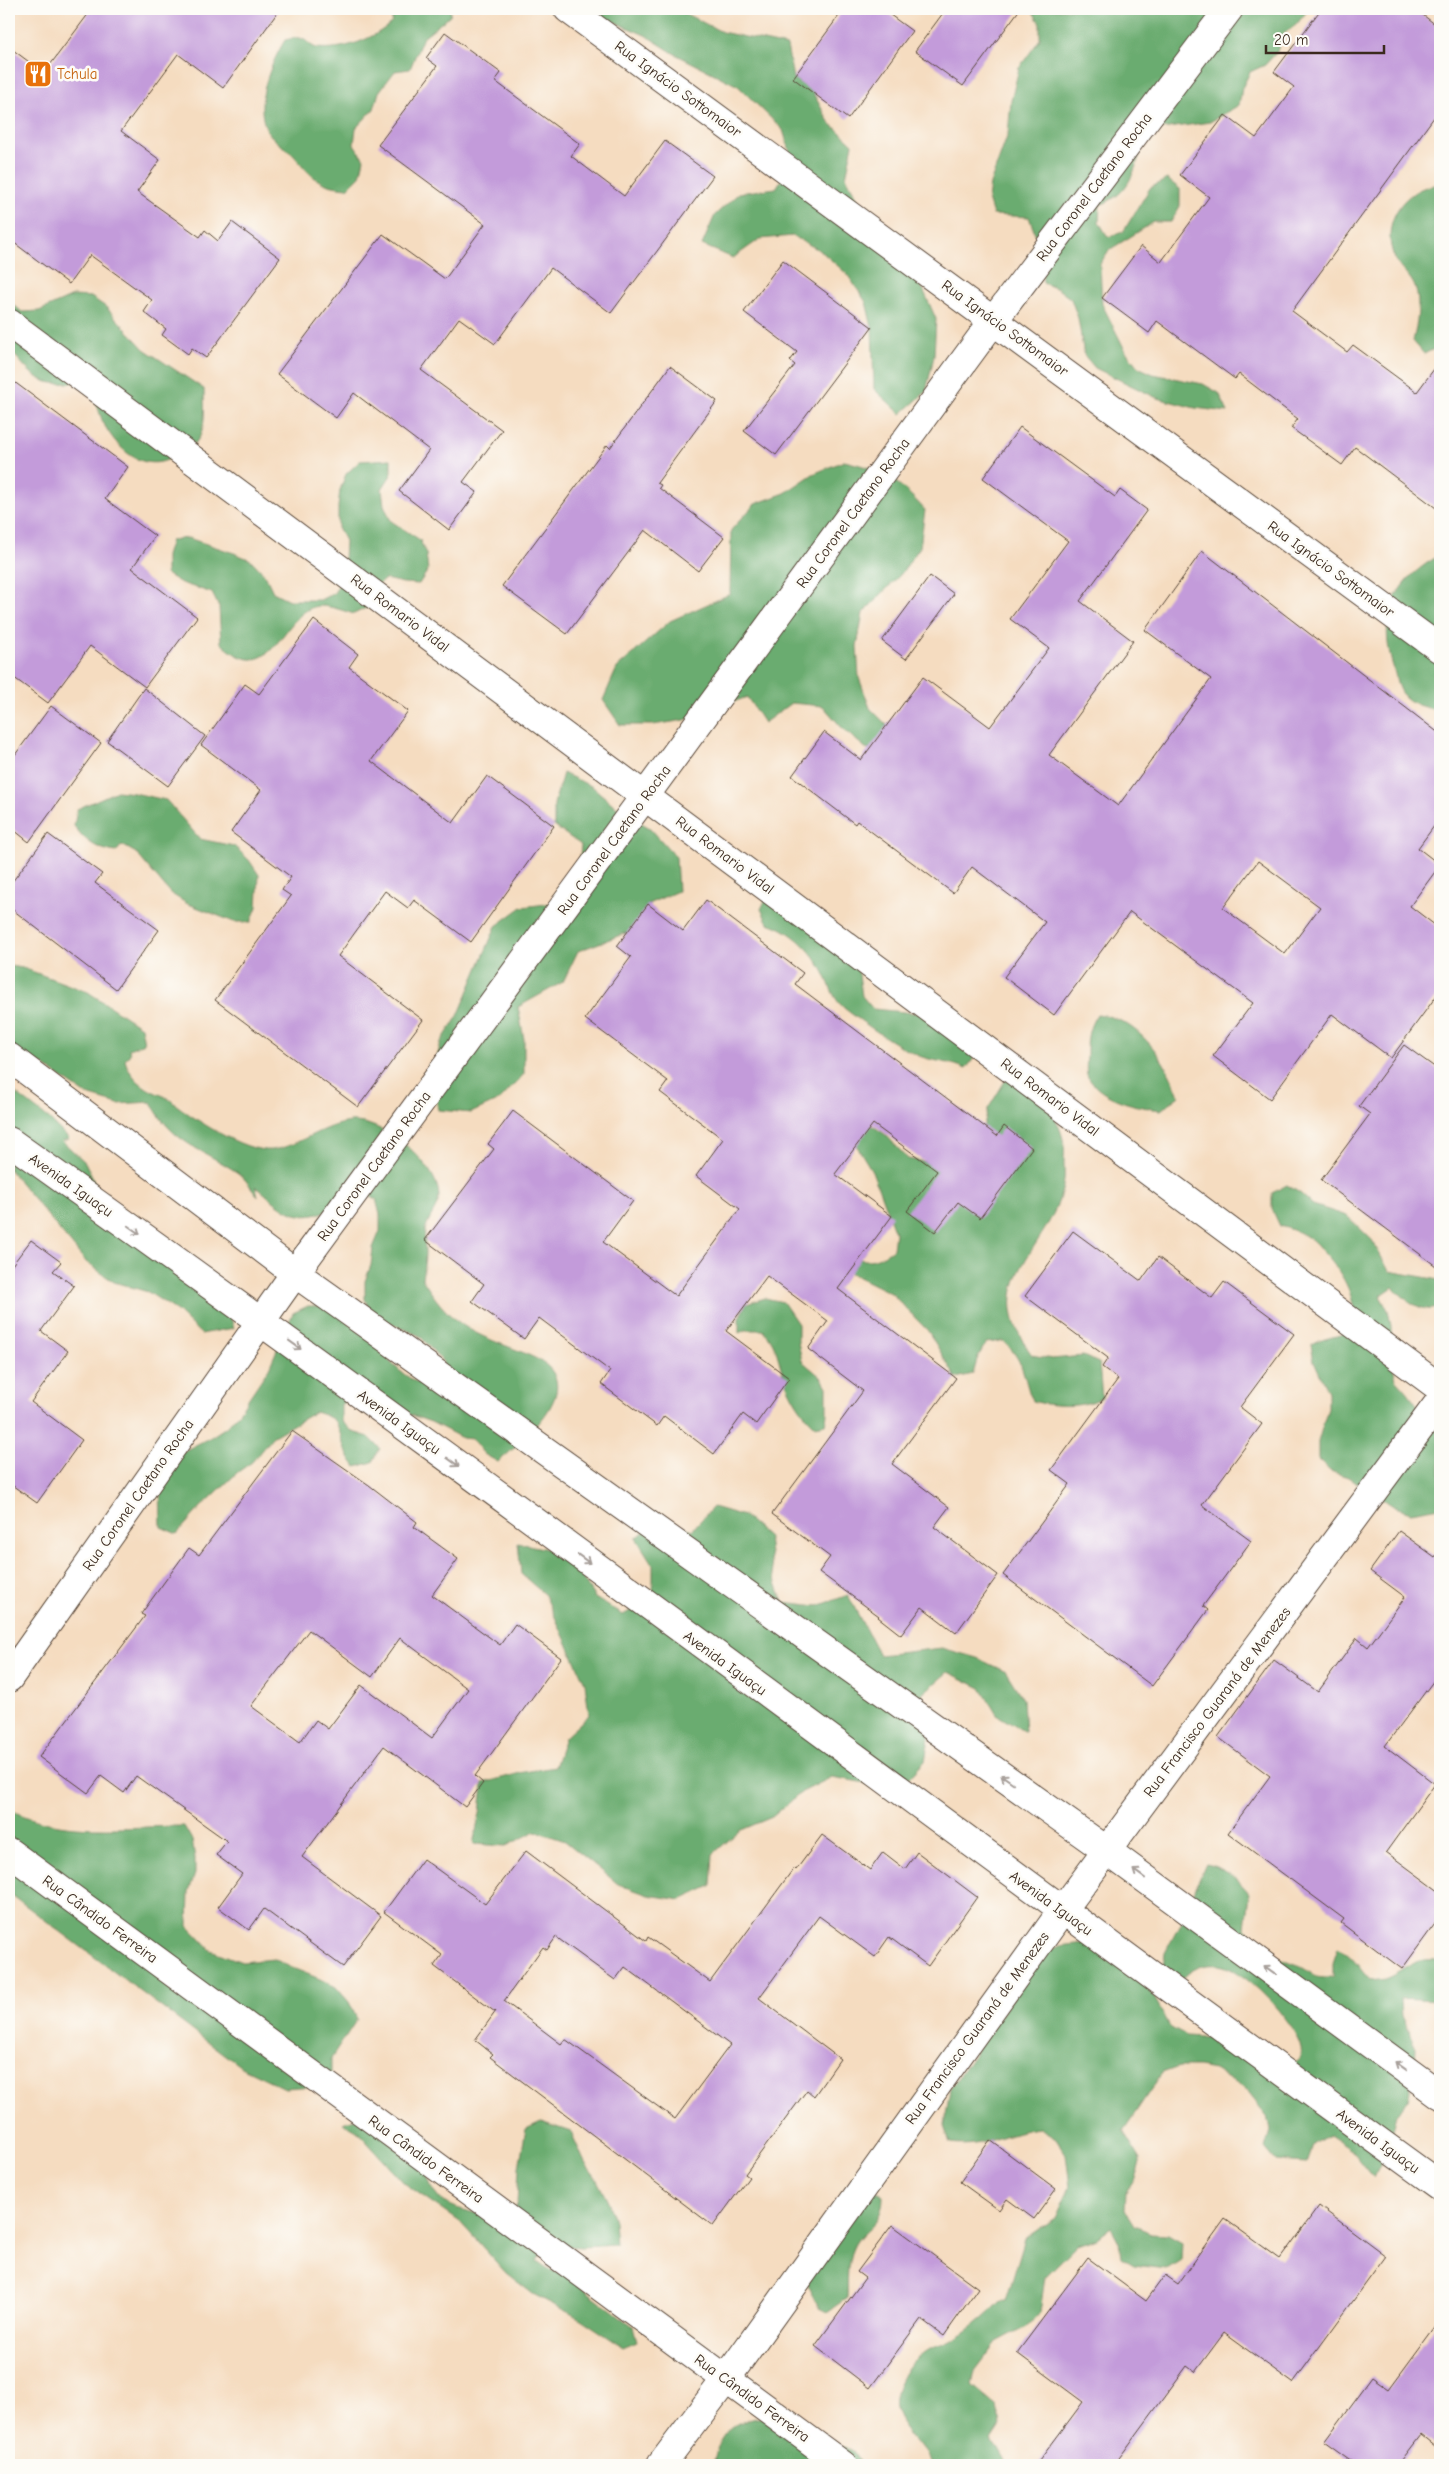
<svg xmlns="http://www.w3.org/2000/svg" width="1449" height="2474" viewBox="0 0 1449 2474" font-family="'Comic Neue',sans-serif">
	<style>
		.forest { fill: #6bac70; stroke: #536b47 }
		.building { fill: #c39bda; fill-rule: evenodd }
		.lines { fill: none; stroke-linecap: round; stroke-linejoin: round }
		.minor-casing { stroke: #574536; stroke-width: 30 }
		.minor { stroke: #fff; stroke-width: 28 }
		.oneway { stroke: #a79f9a }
		.labels { text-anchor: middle; stroke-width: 5; stroke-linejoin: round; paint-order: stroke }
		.food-label { font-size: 15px; fill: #c56008; stroke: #fdfcf7; text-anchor: start }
		.street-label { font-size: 15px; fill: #3b2a1e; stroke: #fdfcf7 }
	</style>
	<rect width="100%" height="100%" fill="#fdfcf7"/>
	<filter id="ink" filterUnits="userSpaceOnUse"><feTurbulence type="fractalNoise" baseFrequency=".02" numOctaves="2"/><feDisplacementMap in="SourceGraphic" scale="10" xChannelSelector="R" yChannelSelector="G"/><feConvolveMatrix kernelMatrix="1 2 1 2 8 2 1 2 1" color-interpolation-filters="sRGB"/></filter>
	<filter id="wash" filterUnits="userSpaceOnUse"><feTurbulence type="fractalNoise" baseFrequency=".0096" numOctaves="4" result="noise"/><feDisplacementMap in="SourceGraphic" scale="20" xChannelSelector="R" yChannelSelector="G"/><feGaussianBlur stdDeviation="1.12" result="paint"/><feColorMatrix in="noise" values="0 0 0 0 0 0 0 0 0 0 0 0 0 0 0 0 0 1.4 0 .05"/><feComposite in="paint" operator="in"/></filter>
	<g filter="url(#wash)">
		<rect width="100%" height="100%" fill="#f5dcc0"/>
		<path class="forest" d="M392,9H451L450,16L423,37L410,69L395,71L379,92L374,109L356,128L354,144L364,159L360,176L348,188C319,186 313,178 295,157C287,148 273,141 267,130C253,104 271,63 285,40C290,39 296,37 300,38C306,39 311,47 317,48C343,51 374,39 392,22Z
			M584,9H676L722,32L787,46L793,78L812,91L829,122L853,144L846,177L862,207L901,264L923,289L936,319L934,356L926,392L901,414L874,389L872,327L866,302L847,274L821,251L793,236L760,239L733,258L702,245L715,215L739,193L776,188L793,162L783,130L738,86L675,54L645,35Z
			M1031,9H1309L1296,25L1282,35L1277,52L1265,65L1250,72L1242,88L1239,105L1210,122L1162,129L1146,136C1134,167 1134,192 1100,205L1099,222L1108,237L1123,232L1150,188L1167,179L1180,189V206L1171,222H1154L1109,250L1100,264L1102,304L1125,350L1138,367L1153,374L1203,384L1219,393L1228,412L1195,408L1157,398L1095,368L1084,355L1078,318L1071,299L1058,289L1043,283L1041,250L1029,217L993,215L988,199L990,184L1008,134L1011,101L1019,68L1040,39V23Z
			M1440,184V340L1438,347L1424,354L1413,341C1417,325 1421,303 1415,287C1411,276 1400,269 1395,259C1379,224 1403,187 1440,184Z
			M73,296L91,297L106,307L144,349L204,389C204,404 207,429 197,441C192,446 184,450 178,454C148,476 120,453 105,426C99,416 99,404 91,394C88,390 81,386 77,382C38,388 33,375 9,349V301L22,312L39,311Z
			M391,459V475L382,489L384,505L391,521L420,540L426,554L428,570L419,584L403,583L385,579L373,589L368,607L354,614C344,611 331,606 320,606C281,608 275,694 221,643L219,607L212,593L181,583L166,574V556L171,540L188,538L234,553L251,560L265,575L273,592L289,600H320L334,593L343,577L345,541L338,528V507L340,490L346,474L360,461Z
			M844,461C885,470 897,480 925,510L920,547L901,574L863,613L857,646L859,678L870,708L893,731L868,750L844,730L823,706L791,703L764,723L747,697L685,720L653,725H620L603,700L617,668L670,621L730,594L731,530L755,504L785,493L813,474Z
			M1435,558H1440V711C1427,707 1416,707 1405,697C1397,690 1397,680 1394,670C1378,620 1390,585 1435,558Z
			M563,773L593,787L622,812L650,828L676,857L678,891L648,904L642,927L578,951L563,982L518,1007L524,1039V1074L501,1099L471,1113L438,1110L432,1076L441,1042L458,1016L496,926L522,907L554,903L578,878L581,845L554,826V804Z
			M117,791L134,793L166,800L200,839L234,846L249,860L259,875L257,907L251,922H234L186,903L170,893L136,853L122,845L116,852C96,849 86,842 74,826L77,809Z
			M767,897L857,960L862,996L873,1009L925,1014L977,1054L966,1069C952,1062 937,1062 922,1057C904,1051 860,1021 844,1008C834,999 832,991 827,979C816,954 794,931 768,923L761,909Z
			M9,966L23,968L88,992L141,1027L144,1043L129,1049L130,1054L125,1060C128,1073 140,1085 152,1091C157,1094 164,1095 169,1099C189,1116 244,1153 272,1150C297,1147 322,1125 350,1122C382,1119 438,1163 439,1196C439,1207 427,1219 425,1231C424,1238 425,1246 425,1253C425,1262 423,1271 422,1279C432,1294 442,1309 456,1320C479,1339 509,1345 535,1358C591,1385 524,1440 498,1462L484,1454L472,1439L462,1438L431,1422L356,1396L341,1404V1421L353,1432L369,1437L380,1448L373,1462L356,1467C352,1461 348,1456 345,1449C336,1426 343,1420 315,1412L272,1437L252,1462L238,1472L200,1508L177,1534L161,1527L160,1487L176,1455L211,1437L226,1427L238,1414L269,1368L293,1313L308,1306H328C344,1319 361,1332 376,1347C392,1364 405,1379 428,1387L443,1380V1362L420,1336L371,1314L365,1299V1281L371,1265L373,1248L380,1231V1215L376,1199L361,1189C335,1205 313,1228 283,1208C273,1202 265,1193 255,1186L258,1196C252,1189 246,1179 238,1173C203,1149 172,1144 151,1102L118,1104L87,1095L44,1066L9,1049Z
			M1097,1014C1138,1018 1167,1060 1179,1096L1161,1110C1138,1107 1101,1100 1088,1077C1085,1072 1087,1061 1087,1054C1087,1038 1088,1028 1097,1014Z
			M1021,1069C1039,1093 1059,1115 1064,1144C1065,1150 1064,1157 1064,1163C1064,1171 1065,1179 1063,1186C1049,1252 977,1280 1032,1355L1052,1359L1083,1356L1099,1363L1102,1398C1080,1408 1056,1407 1032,1401C1023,1375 1024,1360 1003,1341L986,1343L978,1357L973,1374L956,1378L928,1331L891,1293L846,1271L844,1255C867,1262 873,1263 893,1249L895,1233L872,1171L855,1143L857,1126H873L886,1135L908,1159L925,1162L972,1139L984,1125L988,1109L1005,1081Z
			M9,1088L49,1119L69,1139L62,1141L85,1162L100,1194L225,1298L234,1328L201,1334L177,1311L148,1292L114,1282L86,1262L9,1169Z
			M1287,1185L1300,1193L1313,1205L1347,1216L1372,1240L1389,1271L1440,1280V1307C1422,1315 1405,1299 1393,1287L1380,1296L1388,1310L1391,1326L1392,1362L1396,1379L1407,1391L1429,1421L1440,1424V1507L1411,1512L1395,1507L1348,1477L1330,1471L1318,1460V1442L1328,1408V1392L1314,1361L1311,1345C1327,1336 1338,1338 1354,1329C1357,1299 1345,1276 1325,1254C1321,1250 1317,1244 1312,1240C1302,1233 1291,1229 1280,1226L1272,1209V1193Z
			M765,1298L783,1302L798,1324V1342L802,1361L822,1378L827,1387V1414L825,1424L815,1426C802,1414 791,1396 785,1380C778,1362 778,1344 763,1330H745L739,1333V1318L746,1304Z
			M713,1507L744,1516L768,1537L772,1571L783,1602L818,1606L848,1595L879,1655L942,1648L977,1658L1006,1672L1023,1699L1025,1732L997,1715L981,1688L948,1672L922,1694L931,1726L925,1761L899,1789L832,1777L802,1792L772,1817L739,1831L713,1854L711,1886L681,1900L648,1895L618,1884L565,1841L536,1831L506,1846L473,1844L480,1813L483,1783L524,1772L555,1767L565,1737L589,1715L585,1683L545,1595L521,1574L518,1543L548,1549L576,1568L595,1598L623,1615L653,1598V1565L636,1538L663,1518L692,1530Z
			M9,1809C61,1837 127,1826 184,1826L192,1840L195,1858V1874L189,1891L188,1926L211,1950L242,1962L274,1959L290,1967L320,1979L336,1987L349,2002L357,2019L331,2059V2089L316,2086L285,2088L241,2067L9,1893Z
			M1206,1864C1226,1869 1236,1877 1249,1893L1245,1928C1257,1941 1270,1954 1287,1962C1291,1964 1297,1965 1301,1967C1318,1976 1310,1978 1333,1978V1963L1338,1948C1356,1958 1357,1967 1371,1981C1376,1980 1383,1980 1387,1978C1406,1970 1417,1955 1440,1961V1999C1431,2003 1413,1998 1400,2000L1401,2016L1416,2047L1415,2064L1407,2100L1397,2115L1388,2148L1374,2178L1355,2154L1328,2136L1313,2146L1307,2163L1276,2161L1265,2148L1270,2131L1267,2116L1246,2090L1214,2070L1198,2067H1179L1162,2073L1123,2131L1141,2160L1135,2178L1126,2192L1125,2210L1135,2226L1151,2233L1168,2234L1182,2242L1181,2260L1167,2269L1134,2265L1121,2257L1119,2242L1111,2227L1097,2238L1077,2245L1045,2277L1040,2312L1027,2326L997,2342L975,2371L972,2386L997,2407L1001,2425L992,2439L1007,2465H932C923,2446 903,2432 896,2412C893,2404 895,2394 898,2386C916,2345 931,2354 964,2333C977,2324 990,2313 1001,2301H1006L1025,2238L1056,2218L1070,2187L1066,2154L1056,2138L1040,2128C1006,2131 986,2149 950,2144L944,2126L950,2089L1043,1954L1060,1946L1093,1942L1132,1972L1154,1997L1171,2028L1186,2036L1201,2037L1216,2034L1284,2069L1300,2058C1300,2054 1302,2050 1301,2047C1295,2023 1244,1967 1218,1965C1199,1963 1187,1972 1176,1986L1163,1967L1165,1953L1188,1909L1199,1879Z
			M360,2117L426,2172L432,2189L443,2202L459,2209L510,2222L517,2205L519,2167L526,2129L541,2122L571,2132L585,2163L595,2176L609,2204L614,2221L616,2245L581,2247L545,2245L537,2261L550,2270L567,2276L633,2326L637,2341L623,2347L581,2319L533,2294L506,2273L460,2222L404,2183L357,2131L343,2123Z
			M877,2191L883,2196C883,2227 862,2227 853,2248C846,2263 848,2283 847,2298L827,2312L819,2308L807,2282L809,2243L831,2209L848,2193Z
			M764,2417L821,2439L838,2444L853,2452L861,2465H713C721,2432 729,2421 764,2417Z"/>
		<g id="blocks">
			<path class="building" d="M92,9H280L223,88L178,54L121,131L160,160L137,192L200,237L205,230L218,241L232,222L280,258L206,358L192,348L188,354L162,335L166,329L144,312L152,300L90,255L69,284L9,239V47L44,73Z
				M844,9H882L912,31L848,119L793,78Z
				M946,9H1020L963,86L915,51Z
				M1321,9H1415L1440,28V109L1292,311L1347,352L1353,345L1417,392L1440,361V511L1355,447L1342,465L1291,428L1298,419L1239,374L1235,379L1157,321L1149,333L1102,298L1141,246L1161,262L1209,197L1180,175L1225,115L1256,138L1294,87L1274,72Z
				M445,32L501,73L495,81L580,144L571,156L624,196L665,141L713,176L611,313L551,268L495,344L459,318L421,370L502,430L463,482L477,492L449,530L399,491L429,450L354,393L336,418L277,374L383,234L445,279L485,224L378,145L437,66L426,58Z
				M783,260L872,327L776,455L744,431L795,365L790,361L797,352L744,312Z
				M670,366L717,401L657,483L661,485L659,488L724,537L698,571L645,530L567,634L502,586L607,445L610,448Z
				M9,378L128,467L105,499L155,536L132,568L197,617L145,687L90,646L48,703L9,674Z
				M1020,427L1115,497L1120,490L1147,510L1080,601L1133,641L1049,755L1118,806L1211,679L1145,630L1202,551L1440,734V818L1418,848L1440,865L1410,906L1440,929V991L1391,1058L1332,1014L1270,1099L1213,1056L1253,1003L1130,912L1054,1015L1004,977L1045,922L972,867L953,893L857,821L855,824L792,776L824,732L861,760L923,677L990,727L1049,648L1010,619L1068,541L983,478ZM1258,861L1320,907L1285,954L1223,908Z
				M930,576L954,594L906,659L882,641Z
				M314,620L358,654L349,667L408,711L371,761L453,823L487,776L554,826L471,942L414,900L408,908L385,891L338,956L423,1020L358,1107L215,1000L291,896L282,890L291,877L231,832L261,790L201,745L245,684L259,694Z
				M144,688L205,736L168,786L107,741Z
				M51,706L101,743L29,842L9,826V763Z
				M48,834L102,874L95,883L159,930L116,989L9,907V886Z
				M706,900L803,973L795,984L868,1039L997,1136L1004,1126L1032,1148L980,1218L958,1202L935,1232L907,1211L937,1171L873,1124L835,1174L892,1216L838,1289L956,1378L892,1464L949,1507L934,1527L998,1575L956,1633L922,1607L901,1635L878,1617L879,1616L819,1572L830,1557L772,1514L863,1391L808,1349L828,1321L767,1276L726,1331L789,1378L756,1424L743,1414L714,1454L664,1416L657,1426L601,1384L610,1371L539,1318L524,1339L472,1301L484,1284L425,1240L494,1149L488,1144L513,1111L633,1201L603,1242L676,1296L740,1209L696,1176L723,1139L660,1092L668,1081L585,1019L631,957L617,946L648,904L683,931Z
				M1404,1045L1440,1071V1269L1321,1180L1370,1114L1359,1106Z
				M1073,1231L1141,1281L1158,1257L1212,1298L1224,1282L1294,1334L1240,1407L1262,1424L1202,1505L1251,1541L1203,1606L1208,1610L1152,1686L1003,1575L1070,1484L1051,1470L1118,1379L1102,1367L1108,1358L1025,1296Z
				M31,1240L61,1262L53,1271L74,1286L41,1331L68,1351L31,1402L82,1440L37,1503L9,1483V1269Z
				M292,1431L369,1485L417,1522L414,1527L458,1559L432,1595L500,1645L515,1624L561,1658L475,1776L483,1783L465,1807L384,1746L302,1857L381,1916L343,1967L264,1909L249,1930L218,1907L242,1874L216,1855L227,1841L136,1776L124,1793L101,1776L88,1793L39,1757L145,1616L141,1614L189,1548L199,1555ZM309,1630L372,1677L400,1638L468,1689L432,1738L361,1685L328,1729L316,1720L300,1742L251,1706Z
				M1399,1531L1435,1557L1440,1550V1672L1385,1746L1435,1784L1386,1852L1440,1892V1917L1402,1969L1341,1923L1344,1919L1228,1833L1270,1776L1218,1737L1274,1660L1318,1692L1357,1638L1368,1647L1405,1597L1370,1571Z
				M822,1835L870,1870L883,1852L905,1869L917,1852L977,1897L928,1966L889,1937L875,1957L819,1916L759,1998L840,2059L814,2096L807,2090L745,2174L749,2177L713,2226L490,2057L493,2054L475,2040L496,2011L495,2012L434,1966L442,1955L384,1912L423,1859L485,1904L526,1851L646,1941L648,1937L710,1982L794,1868L796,1870ZM556,1937L615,1980L625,1967L730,2045L675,2119L565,2039L561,2044L504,2001L543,1947L547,1950Z
				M990,2140L1056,2189L1034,2219L1007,2199L999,2210L960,2182Z
				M1319,2206L1386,2256L1293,2383L1224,2333L1195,2372L1187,2366L1114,2465H1036L1083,2402L1017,2353L1088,2258L1146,2301L1165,2275L1178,2284L1225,2219L1280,2259Z
				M892,2225L978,2288L944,2336L921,2319L870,2388L815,2346L865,2278L857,2272Z
				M1440,2320V2450L1421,2435L1398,2465H1356L1324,2442L1372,2377L1389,2389Z"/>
		</g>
	</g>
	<g filter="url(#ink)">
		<use href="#blocks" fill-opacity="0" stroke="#574536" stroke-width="1"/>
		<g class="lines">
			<defs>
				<path id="minor" d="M568,9L1440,649
					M9,323L1440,1388
					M9,1057L295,1273L1106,1850L1440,2095
					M9,1141C490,1483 962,1839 1440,2186
					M9,1678L295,1273L994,320L1229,9
					M9,1852L843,2465
					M661,2465L726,2379L1062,1911L1440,1401"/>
			</defs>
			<use href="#minor" class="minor-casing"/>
			<use href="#minor" class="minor"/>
		</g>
		<defs><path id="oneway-shaft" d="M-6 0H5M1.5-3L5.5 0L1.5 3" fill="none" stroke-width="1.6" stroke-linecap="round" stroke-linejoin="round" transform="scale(1.25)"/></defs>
		<g class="oneway">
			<use href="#oneway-shaft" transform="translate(134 1230) rotate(35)"/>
			<use href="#oneway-shaft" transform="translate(295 1345) rotate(36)"/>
			<use href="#oneway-shaft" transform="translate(453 1462) rotate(36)"/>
			<use href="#oneway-shaft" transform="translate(584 1559) rotate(36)"/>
			<use href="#oneway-shaft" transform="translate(1007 1779) rotate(-145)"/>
			<use href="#oneway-shaft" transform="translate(1139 1874) rotate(-144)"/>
			<use href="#oneway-shaft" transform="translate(1270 1970) rotate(-144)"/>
			<use href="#oneway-shaft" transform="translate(1401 2066) rotate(-144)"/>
		</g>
	</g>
	<defs>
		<symbol id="restaurant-square" viewBox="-11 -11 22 22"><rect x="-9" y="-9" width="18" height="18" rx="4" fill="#e8710a" stroke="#fdfcf7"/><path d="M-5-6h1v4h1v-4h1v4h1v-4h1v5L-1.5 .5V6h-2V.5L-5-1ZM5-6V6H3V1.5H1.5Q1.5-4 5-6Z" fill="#fff"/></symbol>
	</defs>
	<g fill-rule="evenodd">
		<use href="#restaurant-square" x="22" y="58" width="32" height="32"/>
	</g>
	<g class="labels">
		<g class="food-label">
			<text x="57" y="79">Tchula</text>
		</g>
		<g class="street-label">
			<text transform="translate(678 89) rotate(36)" y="5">Rua Ignácio Sottomaior</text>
			<text transform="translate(1094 187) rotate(-53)" y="5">Rua Coronel Caetano Rocha</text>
			<text transform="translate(1005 328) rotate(36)" y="5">Rua Ignácio Sottomaior</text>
			<text transform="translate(853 513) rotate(-54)" y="5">Rua Coronel Caetano Rocha</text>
			<text transform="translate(1331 569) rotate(36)" y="5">Rua Ignácio Sottomaior</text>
			<text transform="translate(400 613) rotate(37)" y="5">Rua Romario Vidal</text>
			<text transform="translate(614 840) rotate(-54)" y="5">Rua Coronel Caetano Rocha</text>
			<text transform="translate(725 855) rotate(37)" y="5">Rua Romario Vidal</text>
			<text transform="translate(1050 1097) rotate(37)" y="5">Rua Romario Vidal</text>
			<text transform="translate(374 1166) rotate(-54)" y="5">Rua Coronel Caetano Rocha</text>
			<text transform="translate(71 1185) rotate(35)" y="5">Avenida Iguaçu</text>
			<text transform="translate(399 1422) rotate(36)" y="5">Avenida Iguaçu</text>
			<text transform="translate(138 1495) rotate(-55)" y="5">Rua Coronel Caetano Rocha</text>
			<text transform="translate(725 1663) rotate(36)" y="5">Avenida Iguaçu</text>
			<text transform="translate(1217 1702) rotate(-53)" y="5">Rua Francisco Guaraná de Menezes</text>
			<text transform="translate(1051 1903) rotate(36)" y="5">Avenida Iguaçu</text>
			<text transform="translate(100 1919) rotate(36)" y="5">Rua Cândido Ferreira</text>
			<text transform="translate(977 2028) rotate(-54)" y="5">Rua Francisco Guaraná de Menezes</text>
			<text transform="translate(1378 2141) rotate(36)" y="5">Avenida Iguaçu</text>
			<text transform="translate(426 2159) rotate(36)" y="5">Rua Cândido Ferreira</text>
			<text transform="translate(752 2398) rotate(36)" y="5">Rua Cândido Ferreira</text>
		</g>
	</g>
	<rect width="1449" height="2474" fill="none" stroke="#fdfcf7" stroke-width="30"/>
	<path d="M1266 45v8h118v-8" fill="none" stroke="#3b2a1e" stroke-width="2.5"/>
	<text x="1274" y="45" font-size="15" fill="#3b2a1e" stroke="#fdfcf7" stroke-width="4" paint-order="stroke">20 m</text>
</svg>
